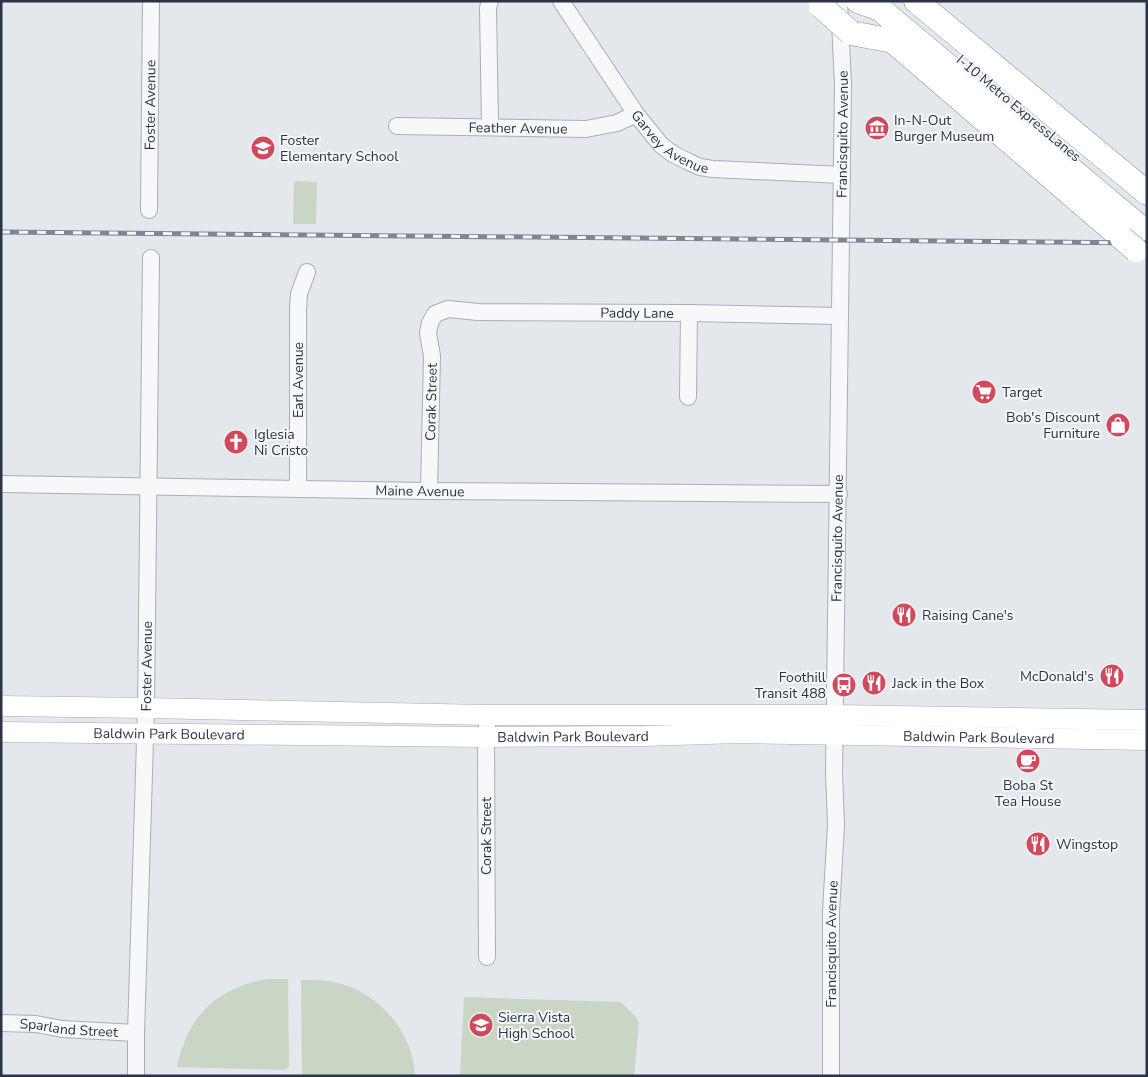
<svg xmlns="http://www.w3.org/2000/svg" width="1148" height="1077" viewBox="0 0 1148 1077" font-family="'Nunito Sans',sans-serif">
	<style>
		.green { fill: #c9d6c5 }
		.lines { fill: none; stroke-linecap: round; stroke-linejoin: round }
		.minor-casing { stroke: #a9aeb7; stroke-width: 18 }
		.major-casing { stroke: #a3abb8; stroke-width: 21 }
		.highway-casing { stroke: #8b94a3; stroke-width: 25 }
		.minor { stroke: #f7f8fa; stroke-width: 16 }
		.major { stroke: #fff; stroke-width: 20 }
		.highway { stroke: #fff; stroke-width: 24 }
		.rail-casing { stroke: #7d8696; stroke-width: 5 }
		.rail { stroke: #f4f6f9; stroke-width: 3; stroke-dasharray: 9; stroke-linecap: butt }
		.highway-bridge-casing { stroke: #8b94a3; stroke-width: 25; stroke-linecap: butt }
		.highway-bridge { stroke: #fff; stroke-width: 24 }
		.labels { text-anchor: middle; stroke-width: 4; stroke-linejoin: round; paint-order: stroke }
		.street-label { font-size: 14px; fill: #2b3445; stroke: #f4f6f9 }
		.poi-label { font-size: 14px; fill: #2b3445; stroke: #f4f6f9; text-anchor: start }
	</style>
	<rect width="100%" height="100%" fill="#e4e7ec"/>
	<path class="green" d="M294,181L317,182L316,224H293Z
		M267,979H288L289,1066L285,1070L177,1067C187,1017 216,988 267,979Z
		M301,980C310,980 320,980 328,981C375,988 413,1029 415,1076H302Z
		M464,997L621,1002L636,1017L639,1024L634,1076H460Z"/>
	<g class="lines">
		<defs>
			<g id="minor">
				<path id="s1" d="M561,1L636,114L661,145L673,154L687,161L700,167L713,169L842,175"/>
				<path id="s2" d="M397,126L586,129L617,123L636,114"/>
				<path d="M490,126L488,8L490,1"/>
				<path id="s3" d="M149,210L151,1"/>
				<path d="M688,397L689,313"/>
				<path id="s4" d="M1,484L429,491L839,494"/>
				<path d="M298,489V309L299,294L307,272"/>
				<path id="s5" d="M429,491L432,356L428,333L430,323L435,314L448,309L478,312L689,313L840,316"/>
				<path d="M487,957L486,737L488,715"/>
				<path id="s6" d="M1,1023L36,1024L62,1029L136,1033"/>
				<path id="s7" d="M136,1076V1033L146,708L151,258"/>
				<path id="s8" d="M831,1076V912L836,825L834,772L843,84L839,1"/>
			</g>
			<g id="major">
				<path d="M1,706L146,708L488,715H836L1147,720"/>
				<path id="s9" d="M1,732L486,737L644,736L739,733L1147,740"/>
			</g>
			<path id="highway" d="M858,1L880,9L1147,233
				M916,1L1147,193
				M851,33L893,41
				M895,43L1122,238"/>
		</defs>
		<use href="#minor" class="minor-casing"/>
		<use href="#major" class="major-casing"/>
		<use href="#highway" class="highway-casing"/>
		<use href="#minor" class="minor"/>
		<use href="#major" class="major"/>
		<use href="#highway" class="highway"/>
		<defs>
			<path id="rail" d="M1,232L1147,243"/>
		</defs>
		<use href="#rail" class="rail-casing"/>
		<use href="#rail" class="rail"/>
		<defs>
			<path id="highway-bridge" d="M821,6L851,33
				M1122,238L1136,250"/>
		</defs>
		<use href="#highway-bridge" class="highway-bridge-casing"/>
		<use href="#highway-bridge" class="highway-bridge"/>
	</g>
	<defs>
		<symbol id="museum-disc" viewBox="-11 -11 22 22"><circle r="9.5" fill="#d1495b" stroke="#f4f6f9"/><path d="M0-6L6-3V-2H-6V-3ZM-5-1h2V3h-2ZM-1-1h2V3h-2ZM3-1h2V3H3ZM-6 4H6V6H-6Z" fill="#fff"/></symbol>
		<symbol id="school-disc" viewBox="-11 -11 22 22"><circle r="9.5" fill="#d1495b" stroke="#f4f6f9"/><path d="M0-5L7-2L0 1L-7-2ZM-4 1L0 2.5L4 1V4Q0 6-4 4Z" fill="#fff"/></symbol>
		<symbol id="supermarket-disc" viewBox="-11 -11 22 22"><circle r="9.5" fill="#d1495b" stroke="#f4f6f9"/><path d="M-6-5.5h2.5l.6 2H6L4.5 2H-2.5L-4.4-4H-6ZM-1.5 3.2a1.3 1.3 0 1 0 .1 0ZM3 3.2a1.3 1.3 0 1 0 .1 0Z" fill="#fff"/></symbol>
		<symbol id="shop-disc" viewBox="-11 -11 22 22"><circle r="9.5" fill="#d1495b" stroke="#f4f6f9"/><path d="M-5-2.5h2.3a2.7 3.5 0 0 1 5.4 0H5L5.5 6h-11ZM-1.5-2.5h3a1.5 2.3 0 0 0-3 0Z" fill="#fff"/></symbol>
		<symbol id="church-disc" viewBox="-11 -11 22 22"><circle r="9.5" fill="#d1495b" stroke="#f4f6f9"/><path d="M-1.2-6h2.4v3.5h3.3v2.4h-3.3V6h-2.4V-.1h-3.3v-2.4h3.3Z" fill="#fff"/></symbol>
		<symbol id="restaurant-disc" viewBox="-11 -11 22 22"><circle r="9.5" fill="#d1495b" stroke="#f4f6f9"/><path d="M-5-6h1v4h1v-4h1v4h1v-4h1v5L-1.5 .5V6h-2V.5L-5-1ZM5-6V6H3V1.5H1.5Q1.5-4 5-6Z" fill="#fff"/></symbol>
		<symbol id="bus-disc" viewBox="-11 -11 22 22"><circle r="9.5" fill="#d1495b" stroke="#f4f6f9"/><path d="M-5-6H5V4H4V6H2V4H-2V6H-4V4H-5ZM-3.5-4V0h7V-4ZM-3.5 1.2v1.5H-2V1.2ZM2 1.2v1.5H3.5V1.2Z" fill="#fff"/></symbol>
		<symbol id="cafe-disc" viewBox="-11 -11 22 22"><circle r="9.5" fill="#d1495b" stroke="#f4f6f9"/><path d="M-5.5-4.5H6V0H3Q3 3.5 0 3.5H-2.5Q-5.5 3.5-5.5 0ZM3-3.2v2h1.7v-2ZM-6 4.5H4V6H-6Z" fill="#fff"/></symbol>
	</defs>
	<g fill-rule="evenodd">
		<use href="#museum-disc" x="863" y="114" width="28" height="28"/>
		<use href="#school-disc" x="249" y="134" width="28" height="28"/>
		<use href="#supermarket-disc" x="970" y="378" width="28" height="28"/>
		<use href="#shop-disc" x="1104" y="411" width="28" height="28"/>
		<use href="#church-disc" x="222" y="428" width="28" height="28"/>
		<use href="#restaurant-disc" x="890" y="601" width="28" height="28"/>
		<use href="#restaurant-disc" x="1098" y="662" width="28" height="28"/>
		<use href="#restaurant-disc" x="860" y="669" width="28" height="28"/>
		<use href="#bus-disc" x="830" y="671" width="28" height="28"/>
		<use href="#cafe-disc" x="1014" y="747" width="28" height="28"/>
		<use href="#restaurant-disc" x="1024" y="830" width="28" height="28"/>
		<use href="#school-disc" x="467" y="1011" width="28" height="28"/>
	</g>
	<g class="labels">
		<g class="street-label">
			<text dy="5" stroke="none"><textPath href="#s3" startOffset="105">Foster Avenue</textPath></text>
			<text transform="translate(1019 108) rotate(40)" y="5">I-10 Metro ExpressLanes</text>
			<text dy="5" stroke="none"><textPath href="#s2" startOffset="121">Feather Avenue</textPath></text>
			<text dy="5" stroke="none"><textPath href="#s8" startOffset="942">Francisquito Avenue</textPath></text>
			<text dy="5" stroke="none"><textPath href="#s1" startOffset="181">Garvey Avenue</textPath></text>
			<text dy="5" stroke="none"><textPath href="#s5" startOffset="382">Paddy Lane</textPath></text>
			<text transform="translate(298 380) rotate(-90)" y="5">Earl Avenue</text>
			<text dy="5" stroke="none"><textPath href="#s5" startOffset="89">Corak Street</textPath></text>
			<text dy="5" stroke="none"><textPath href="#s4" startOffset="419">Maine Avenue</textPath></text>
			<text dy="5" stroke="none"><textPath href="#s8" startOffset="538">Francisquito Avenue</textPath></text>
			<text dy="5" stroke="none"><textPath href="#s7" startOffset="410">Foster Avenue</textPath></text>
			<text dy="5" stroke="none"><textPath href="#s9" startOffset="168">Baldwin Park Boulevard</textPath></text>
			<text dy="5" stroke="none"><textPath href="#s9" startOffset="572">Baldwin Park Boulevard</textPath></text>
			<text dy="5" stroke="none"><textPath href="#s9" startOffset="978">Baldwin Park Boulevard</textPath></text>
			<text transform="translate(486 836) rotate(-90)" y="5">Corak Street</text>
			<text dy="5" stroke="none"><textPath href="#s8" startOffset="132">Francisquito Avenue</textPath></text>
			<text dy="5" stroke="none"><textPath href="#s6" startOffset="68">Sparland Street</textPath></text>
		</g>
		<g class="poi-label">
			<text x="894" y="125">In-N-Out<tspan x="894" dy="16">Burger Museum</tspan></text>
			<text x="280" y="145">Foster<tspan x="280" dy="16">Elementary School</tspan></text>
			<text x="1002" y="397">Target</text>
			<text x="1100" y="422" text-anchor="end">Bob's Discount<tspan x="1100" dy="16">Furniture</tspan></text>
			<text x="254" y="439">Iglesia<tspan x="254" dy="16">Ni Cristo</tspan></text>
			<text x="922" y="620">Raising Cane's</text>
			<text x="1094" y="681" text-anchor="end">McDonald's</text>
			<text x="826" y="682" text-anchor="end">Foothill<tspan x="826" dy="16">Transit 488</tspan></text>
			<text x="892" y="688">Jack in the Box</text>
			<text x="1028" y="790" text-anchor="middle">Boba St<tspan x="1028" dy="16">Tea House</tspan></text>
			<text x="1056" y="849">Wingstop</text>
			<text x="498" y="1022">Sierra Vista<tspan x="498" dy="16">High School</tspan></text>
		</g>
	</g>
	<rect width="1148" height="1077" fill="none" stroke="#2b3445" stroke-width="5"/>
</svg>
